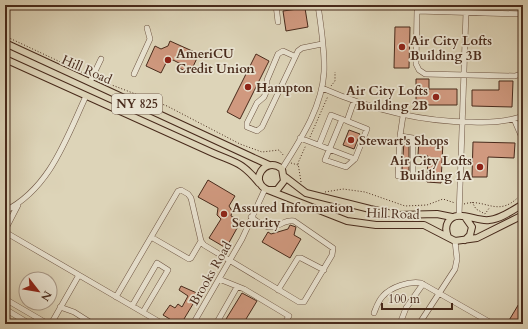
<svg xmlns="http://www.w3.org/2000/svg" width="528" height="329" viewBox="0 0 528 329" font-family="Cardo,serif">
	<style>
		.building { fill: #d0997f; stroke: #482a1b }
		.lines { fill: none; stroke-linecap: round; stroke-linejoin: round }
		.minor-casing { stroke: #6d5442; stroke-width: 6 }
		.major-casing { stroke: #482a1b; stroke-width: 8 }
		.path { stroke: #482a1b; stroke-width: 1; stroke-dasharray: 1 2; stroke-linecap: butt }
		.minor { stroke: #e9e3d1; stroke-width: 5 }
		.major { stroke: #ddd4b8; stroke-width: 6 }
		.poi-dot { fill: #8f2418; stroke: #e9e3d1; stroke-width: 1.5 }
		.labels { text-anchor: middle; stroke-width: 3.5; stroke-linejoin: round; paint-order: stroke }
		.shield { fill: #e9e3d1; stroke: #786252; stroke-width: 1 }
		.shield-label { font-size: 12px; font-weight: bold; fill: #482a1b }
		.poi-label { font-size: 13px; font-weight: bold; fill: #482a1b; stroke: #e9e3d1; text-anchor: start }
		.street-label { font-size: 13px; fill: #482a1b; stroke: #e9e3d1 }
	</style>
	<rect width="100%" height="100%" fill="#ddd4b8"/>
	<filter id="stains"><feTurbulence type="fractalNoise" baseFrequency=".005" numOctaves="4"/><feColorMatrix values="0 0 0 0 .2 0 0 0 0 .09 0 0 0 0 .02 0 0 0 .5 -.17"/></filter>
	<radialGradient id="worn" r=".72"><stop offset=".6" stop-color="#630" stop-opacity="0"/><stop offset="1" stop-color="#630" stop-opacity=".3"/></radialGradient>
	<path class="building" d="M305,8L308,27L286,31L283,11Z
		M395,27H410L409,68H394Z
		M170,41L199,54L190,73L179,68L181,64L173,60L166,63L161,73L146,66L155,46L161,49L168,46Z
		M256,54L269,61L240,119L227,112Z
		M416,79H429V89H457V105H416Z
		M499,81H513L512,107L472,106V90H499Z
		M349,130L360,134L354,149L343,145Z
		M419,140L443,141L441,183L427,182L428,156L418,155Z
		M404,141H409V171H402Z
		M473,142L515,143L514,158L488,157L487,177H472Z
		M208,180L235,196L229,206L232,211L231,216L241,221L226,248L209,238L221,219L217,215L218,208L198,197Z
		M290,225L296,227L294,235L301,239L290,258L262,242L268,232L271,234L288,229Z
		M181,286L199,294L181,324H178L163,315L170,305L175,308L178,304L182,307L188,296L179,290Z
		M242,293L257,301L243,324H223Z
		M523,297V316L518,324H511L508,322Z"/>
	<g class="lines">
		<defs>
			<path id="minor" d="M276,5L278,22
				M523,14L417,11L416,64L419,70L425,74L515,76L523,73
				M294,56L283,51L278,54L267,80V90L264,97L257,103L247,123V127L257,131L262,127L298,51L302,48L322,44
				M134,74L150,39L147,28
				M90,82L101,59
				M322,88C370,109 419,122 472,122C490,123 506,122 523,116
				M342,119L325,160L346,167L355,159
				M514,119L523,140
				M400,136L413,138V176H398L400,136L403,116
				M300,138L355,159L367,129L347,121L354,101
				M319,145L331,115L344,120
				M282,169C300,140 322,108 324,72C325,50 321,27 318,5
				M5,211C50,188 66,139 86,96
				M459,216L466,12
				M5,230L18,205
				M5,232L163,324
				M151,237L189,259L191,258L201,241
				M219,279L244,289L289,316L284,324
				M278,290L298,258H301L324,270
				M116,297L178,191L181,190L188,194L191,198L201,241L204,245L299,302H304L332,255L333,248L294,221C285,219 278,228 269,227C262,226 256,221 251,217
				M5,299L48,324
				M132,306L157,263L168,270L143,312
				M60,307L74,312L93,324
				M5,309L30,324
				M374,313C376,308 378,301 383,296C391,287 409,281 421,283L493,324
				M401,321L406,308L423,284
				M51,324L79,275
				M193,324L242,239L265,189
				M216,324L237,287
				M419,324L455,269L457,259L455,241"/>
			<path id="major" d="M5,43L269,165
				M5,59L213,153C236,163 242,162 259,183
				M285,177L306,193L370,209L397,215L437,214L452,217
				M268,190H277L284,181L282,169C265,155 248,182 268,190L347,221L376,225H424L455,241L477,238L523,215
				M448,237C446,232 445,227 448,222C456,208 476,222 489,220C501,219 513,210 523,204
				M465,240L470,235L472,227L465,217"/>
		</defs>
		<use href="#minor" class="minor-casing"/>
		<use href="#major" class="major-casing"/>
		<path class="path" d="M5,36L88,75
			M96,79L167,106L240,144L262,152L279,150L284,156
			M331,86L335,81V72
			M310,137L328,96
			M291,163L298,165
			M301,182L298,163L306,145
			M325,192L343,189L365,192L405,206L427,205L443,199L455,203
			M472,202L476,209L485,214L490,207
			M464,204C486,197 499,221 523,192"/>
		<use href="#minor" class="minor"/>
		<use href="#major" class="major"/>
	</g>
	<g class="poi-dot">
		<circle cx="402" cy="47" r="4"/>
		<circle cx="168" cy="60" r="4"/>
		<circle cx="248" cy="87" r="4"/>
		<circle cx="436" cy="97" r="4"/>
		<circle cx="351" cy="140" r="4"/>
		<circle cx="480" cy="167" r="4"/>
		<circle cx="224" cy="214" r="4"/>
	</g>
	<g class="labels">
		<rect class="shield" x="112" y="94" width="50" height="20" rx="3"/>
		<g class="shield-label">
			<text x="137" y="108">NY 825</text>
		</g>
		<g class="poi-label">
			<text x="410" y="45">Air City Lofts<tspan x="410" dy="15">Building 3B</tspan></text>
			<text x="176" y="58">AmeriCU<tspan x="176" dy="15">Credit Union</tspan></text>
			<text x="256" y="92">Hampton</text>
			<text x="428" y="95" text-anchor="end">Air City Lofts<tspan x="428" dy="15">Building 2B</tspan></text>
			<text x="359" y="145">Stewart's Shops</text>
			<text x="472" y="165" text-anchor="end">Air City Lofts<tspan x="472" dy="15">Building 1A</tspan></text>
			<text x="232" y="212">Assured Information<tspan x="232" dy="15">Security</tspan></text>
		</g>
		<g class="street-label">
			<text transform="translate(87 69) rotate(24)" y="5">Hill Road</text>
			<text transform="translate(393 213) rotate(2)" y="5">Hill Road</text>
			<text transform="translate(210 273) rotate(-60)" y="5">Brooks Road</text>
		</g>
	</g>
	<rect width="528" height="329" fill="none" stroke="#ddd4b8" stroke-width="20"/>
	<rect x="6" y="6" width="516" height="317" fill="none" stroke="#482a1b" stroke-width="2"/>
	<rect x="10" y="10" width="508" height="309" fill="none" stroke="#482a1b"/>
	<g transform="translate(38 291) rotate(121)"><circle r="19" fill="#e9e3d1" stroke="#a99988"/>
	<path d="M0-3L7 15L0 10L-7 15Z" fill="#8f2418"/>
	<text y="-6" font-size="11" font-weight="bold" text-anchor="middle" fill="#482a1b">N</text>
	</g>
	<path d="M382 303v6h70v-6" fill="none" stroke="#482a1b" stroke-width="2"/>
	<text x="388" y="303" font-size="12" fill="#482a1b" stroke="#e9e3d1" stroke-width="3" paint-order="stroke">100 m</text>
	<rect width="100%" height="100%" filter="url(#stains)"/>
	<rect width="100%" height="100%" fill="url(#worn)"/>
</svg>
